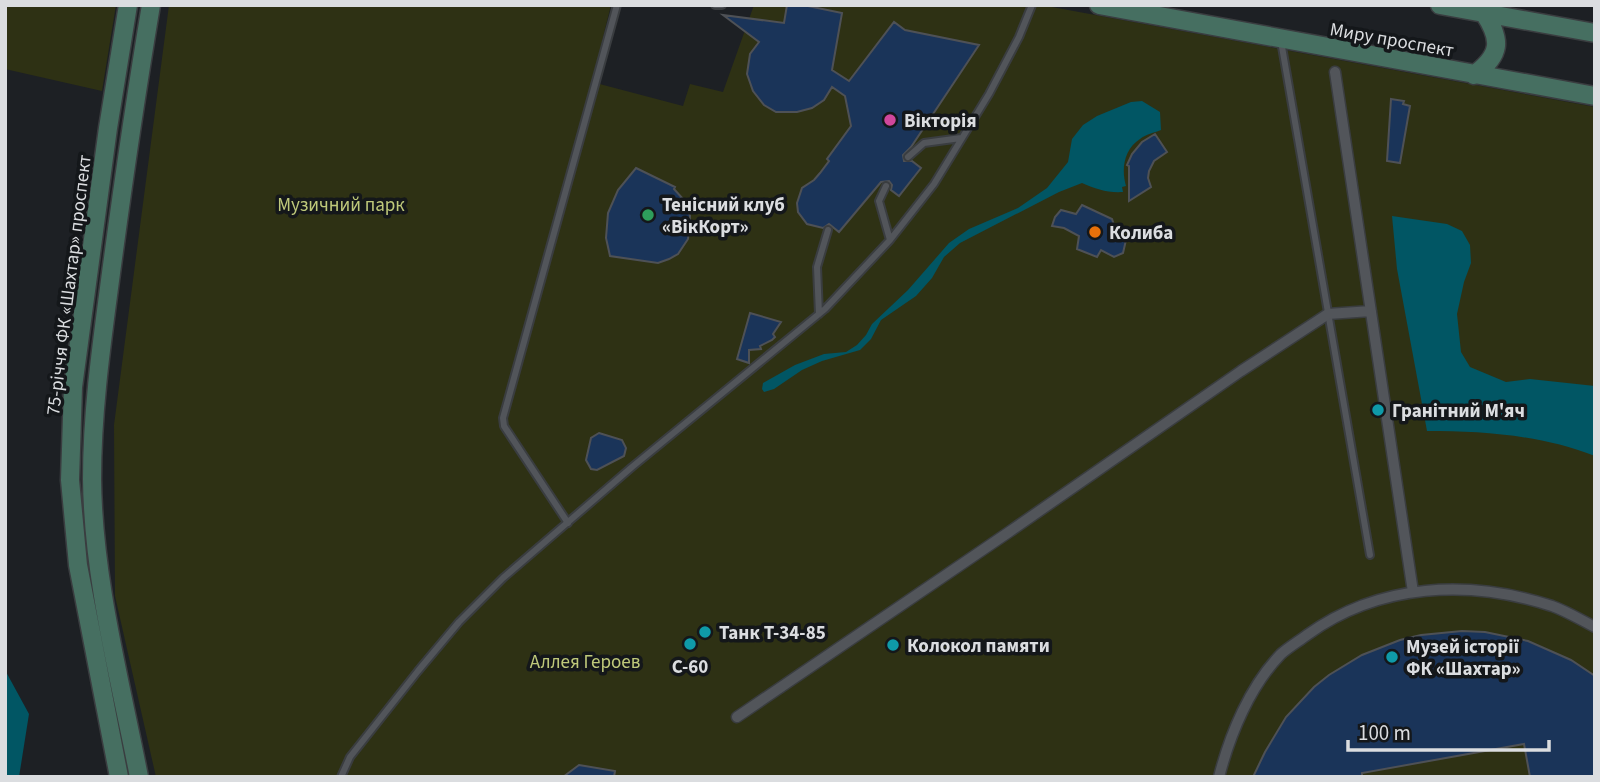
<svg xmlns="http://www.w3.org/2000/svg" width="1600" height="782" viewBox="0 0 1600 782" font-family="'Source Sans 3',sans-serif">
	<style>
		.green { fill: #2e3114 }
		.water { fill: #015664 }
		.building { fill: #1a3459; stroke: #4e5156; stroke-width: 2 }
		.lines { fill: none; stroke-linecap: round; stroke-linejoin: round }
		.service-casing { stroke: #3a3d40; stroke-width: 10 }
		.pedestrian-casing { stroke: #3a3d40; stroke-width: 13 }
		.secondary-casing { stroke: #3a3d40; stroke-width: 21 }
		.service { stroke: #52555a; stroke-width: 6 }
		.pedestrian { stroke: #52555a; stroke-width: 10 }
		.secondary { stroke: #466f61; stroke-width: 18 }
		.hotel-dot { fill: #d1479c; stroke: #14171a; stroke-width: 2.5 }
		.leisure-dot { fill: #2e9e5b; stroke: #14171a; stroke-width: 2.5 }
		.food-dot { fill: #e8710a; stroke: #14171a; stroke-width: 2.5 }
		.culture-dot { fill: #0f9aa8; stroke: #14171a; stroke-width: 2.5 }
		.labels { text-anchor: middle; stroke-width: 7; stroke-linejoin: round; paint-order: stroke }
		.street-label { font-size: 19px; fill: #dbdde0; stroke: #14171a }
		.poi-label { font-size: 19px; font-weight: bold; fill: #dbdde0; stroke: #14171a; text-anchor: start }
		.park-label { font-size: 19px; fill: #bfc97a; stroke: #14171a }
	</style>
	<rect width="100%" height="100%" fill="#1d2024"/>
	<path class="green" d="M5,5H116L102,91L5,69Z
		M169,5H611L592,82L683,106L690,84L723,92L754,5H1041L1595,107V777H156L115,596L114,425Z"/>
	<path class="water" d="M1142,101L1160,112L1161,130C1154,133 1146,134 1140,139C1124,149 1121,169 1126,186L1122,187L1123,192C1107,193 1096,189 1082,183L1059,192L960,243L944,257L932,278L916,296L881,320L871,339L860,350L822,361L802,370L774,389L764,392L762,389L763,383L795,365L824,354L846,352L857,345L866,335L872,324L908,290L949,243L969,229L1018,208L1047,188L1068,162L1072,139L1083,125L1097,116L1131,102Z
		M1392,216L1447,224L1462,231L1470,245L1471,263L1464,282L1457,314L1461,352L1470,367L1506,382L1530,379L1595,386V456C1540,435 1485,431 1427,431L1397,269Z
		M5,670L29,714L19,777H5Z"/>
	<path class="building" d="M787,5H803L842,13L832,70L849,81L894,22L905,30L979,45L911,147L903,155L904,161H912L921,168L899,196L891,190L892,185L889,181L881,182L839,232L829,224L823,228L807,224L798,212L797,203L802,188L814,180L820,173L829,161L827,159L851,126L845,96L832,87L824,100L812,108L797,112H776L764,105L753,91L747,74L750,54L759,42L723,15L784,23Z
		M1391,99L1404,101L1403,104L1410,106L1400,163L1387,161Z
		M1155,134L1167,152L1154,161L1149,171L1148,178L1151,187L1129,201V166L1127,165L1132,154L1142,142Z
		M636,168L675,187L674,189L684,200L690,216L688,239L678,254L669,259L658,263L610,256L606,238L608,213L618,190Z
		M1082,205L1112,219L1116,231L1121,233L1126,240L1123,253L1114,257L1101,250L1097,257L1077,249L1079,236L1064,228L1052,226L1055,217L1061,210L1076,214Z
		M750,313L781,322L773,334L775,337L772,340L760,346L761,349L749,350V363L737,359Z
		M599,433L622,440L626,448L624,456L597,470L591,469L586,460L591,438Z
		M1462,631L1485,632L1528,641L1571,660L1595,676V777H1530L1524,744L1362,773V777H1253L1265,752L1286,717L1314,687L1329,675L1362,655L1400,640L1421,635Z
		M579,765L615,771L614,777H563Z"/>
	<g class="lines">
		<defs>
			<path id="service" d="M715,5H722
				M1281,41L1370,555
				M908,157L924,143L961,138
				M886,186L879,201L890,240
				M819,314L817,267L828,230
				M568,523L504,426L503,418L617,5
				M341,777L350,757L418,671L459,622L503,578L632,467L825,309L890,240L934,184L989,94L1019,37L1032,5"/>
			<path id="pedestrian" d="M1335,72L1413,592
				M737,717L1009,532L1241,371L1328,314L1371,311
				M1219,777C1230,734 1250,686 1281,654C1289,647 1299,641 1307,635C1379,583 1469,579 1552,606C1566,611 1581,620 1595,627"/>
			<path id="secondary" d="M1099,5L1595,96
				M1440,5L1595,33
				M1474,75C1501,55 1502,40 1484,13
				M119,777L78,565L70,480L73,387L108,128L128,5
				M139,777C120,679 93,579 92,479C92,409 102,341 111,273C123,183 136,94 151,5"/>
		</defs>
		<use href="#service" class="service-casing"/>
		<use href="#pedestrian" class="pedestrian-casing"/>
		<use href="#secondary" class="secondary-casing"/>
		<use href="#service" class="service"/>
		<use href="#pedestrian" class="pedestrian"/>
		<use href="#secondary" class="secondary"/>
	</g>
	<circle class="hotel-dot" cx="890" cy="120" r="7"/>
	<circle class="leisure-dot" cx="648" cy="215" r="7"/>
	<circle class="food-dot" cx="1095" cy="232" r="7"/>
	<g class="culture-dot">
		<circle cx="1378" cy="410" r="7"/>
		<circle cx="705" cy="632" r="7"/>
		<circle cx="690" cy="644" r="7"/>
		<circle cx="893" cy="645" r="7"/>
		<circle cx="1392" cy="657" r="7"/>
	</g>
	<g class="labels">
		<g class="street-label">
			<text transform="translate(1392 39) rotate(10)" y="7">Миру проспект</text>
			<text transform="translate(68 285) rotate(-83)" y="7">75-річчя ФК «Шахтар» проспект</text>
		</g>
		<g class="poi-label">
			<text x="904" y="127">Вікторія</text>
			<text x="662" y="211">Тенісний клуб<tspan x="662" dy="22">«ВікКорт»</tspan></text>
			<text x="1109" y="239">Колиба</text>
			<text x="1392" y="417">Гранітний М'яч</text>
			<text x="719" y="639">Танк Т-34-85</text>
			<text x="907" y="652">Колокол памяти</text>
			<text x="1406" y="653">Музей історії<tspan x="1406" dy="22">ФК «Шахтар»</tspan></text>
			<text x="690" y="673" text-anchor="middle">С-60</text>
		</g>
		<g class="park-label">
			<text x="341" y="211">Музичний парк</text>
			<text x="585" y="668">Аллея Героев</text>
		</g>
	</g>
	<rect width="1600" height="782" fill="none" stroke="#dbdde0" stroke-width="14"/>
	<path d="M1348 740v10h201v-10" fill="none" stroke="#dbdde0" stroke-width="3.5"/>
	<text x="1358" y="740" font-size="21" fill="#dbdde0" stroke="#14171a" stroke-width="5" paint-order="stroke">100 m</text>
</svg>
